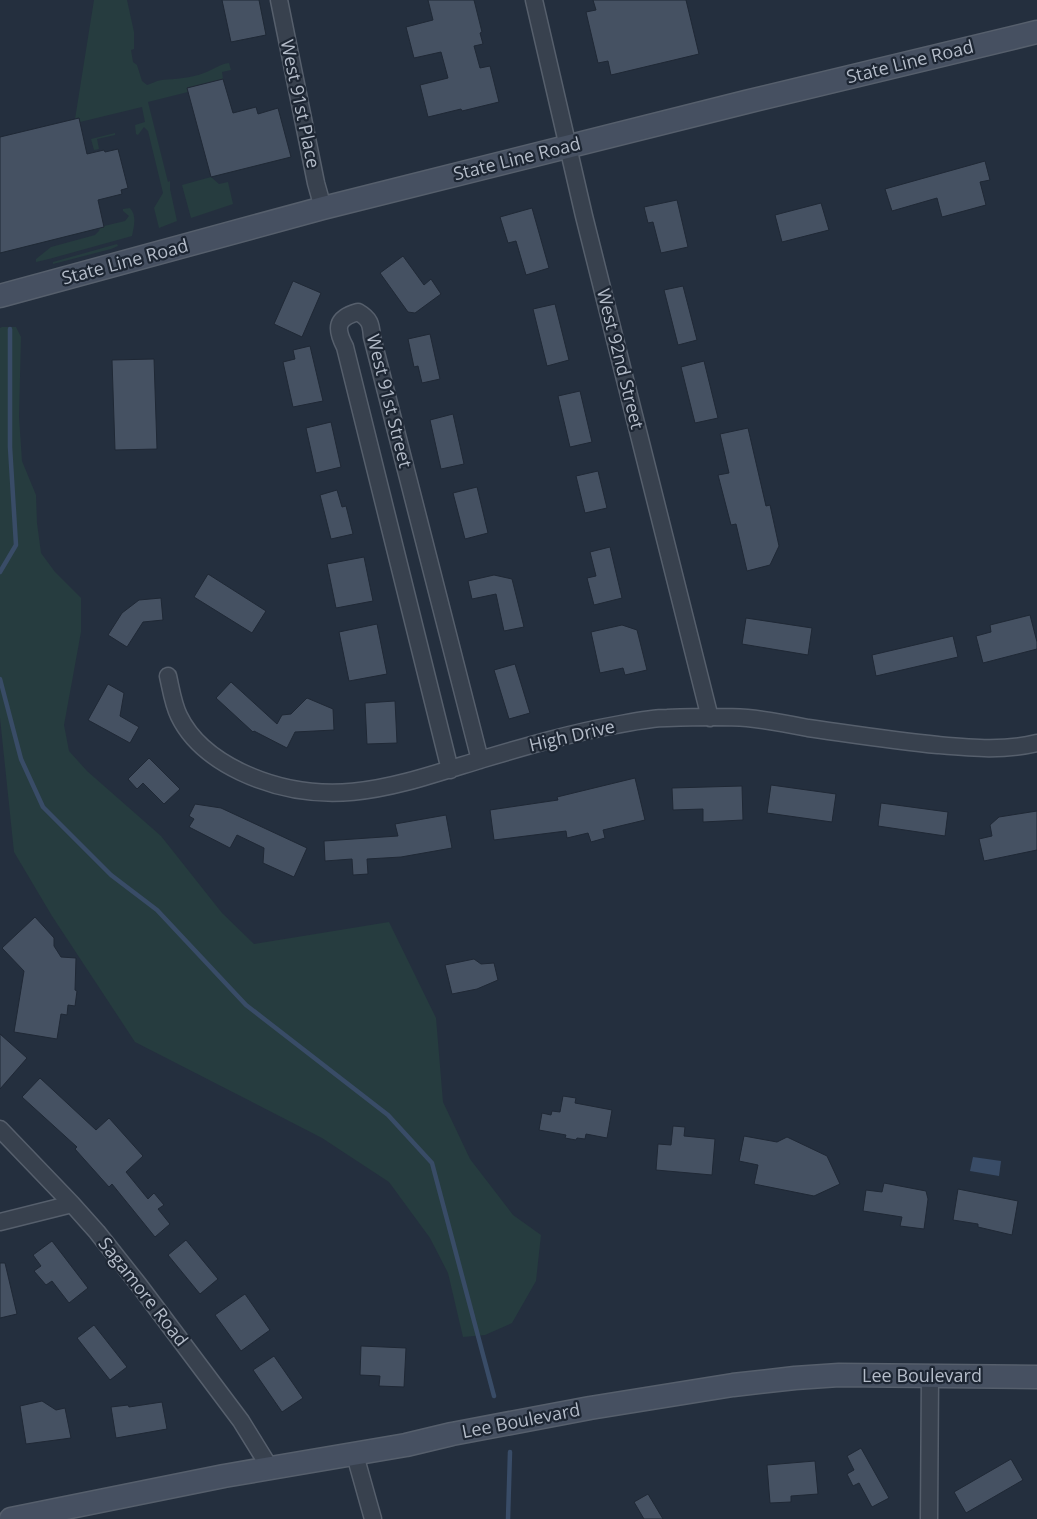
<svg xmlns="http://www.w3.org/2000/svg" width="1037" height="1519" viewBox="0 0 1037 1519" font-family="'Open Sans',sans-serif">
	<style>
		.green { fill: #263c3f }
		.water { fill: #394c67 }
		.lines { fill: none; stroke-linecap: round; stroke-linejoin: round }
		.stream { stroke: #394c67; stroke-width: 4.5 }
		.building { fill: #455162; stroke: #1f2835 }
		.street-casing { stroke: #565f6c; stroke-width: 19 }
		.secondary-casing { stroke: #565f6c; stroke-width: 25 }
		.street { stroke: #38414e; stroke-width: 16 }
		.secondary { stroke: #465061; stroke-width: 22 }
		.labels { text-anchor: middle; stroke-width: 4.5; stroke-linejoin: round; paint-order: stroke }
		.street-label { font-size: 18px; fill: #b4bcc9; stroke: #1d2633 }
	</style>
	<rect width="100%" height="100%" fill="#242f3e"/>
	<path class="green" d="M94,0H127L134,32V49L131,50L133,62L137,65L142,81L147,85C151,84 158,80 162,80C174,79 192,78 204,73C213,70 220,64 229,63L231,70L222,72L223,79L187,88L188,92L148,102L168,182L170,181V189L177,221L159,228L154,208L163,193L148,131L144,127L138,135L136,134L135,125L145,122L142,107L80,122L79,118L75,119Z
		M115,133V135L97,139L99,149L94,150L91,139Z
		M211,177L219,184L228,182L233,204L191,218L182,185Z
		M130,208C137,216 134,226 132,236L49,259L36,262V259L51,247L95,235L99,231L100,228L104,227V226L125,221L129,216L123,211V209Z
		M117,244L118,246L111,249L53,264V262Z
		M2,327H16L21,337L19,417L22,461L36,495L37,523L41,553L55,572L81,598V632L64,725L69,751L87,771L161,836L222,913L254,944L389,922L436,1018L443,1102L470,1159L513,1215L541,1235L536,1281L512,1323L485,1335L463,1337L448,1273L430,1238L389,1182L322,1138L135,1042L52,916L14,852L0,718V328Z"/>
	<path class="water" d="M973,1157L1001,1161L999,1176L970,1171Z"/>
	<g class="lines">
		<path class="stream" d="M0,572L16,545L10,447V329
			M0,679L21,759L43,807L111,875L157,910L246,1005L388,1115L432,1163L494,1396
			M508,1519L510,1452"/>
	</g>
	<path class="building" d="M222,0H259L266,35L231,42Z
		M428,0H474L482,32L480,33L483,44L474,46L480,68L490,66L499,102L462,111L461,109L428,117L420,85L448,78L441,52L414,58L406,27L433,20Z
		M593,0H686L699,54L611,75L608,61L598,63L586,12L596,10Z
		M223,79L233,113L256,107L258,114L278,108L291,157L211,177L187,88Z
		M79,118L87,154L104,150L105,152L118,149L128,188L121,190L122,194L98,200L104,227L0,253V137Z
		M985,161L990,180L980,182L986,205L942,217L937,198L892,211L885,189Z
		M677,200L688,247L661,253L653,222L648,223L644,207Z
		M821,203L829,230L782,242L775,215Z
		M532,208L549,268L526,275L516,241L508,243L500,217Z
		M403,256L424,285L431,279L441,294L415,313L408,312L380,273Z
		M293,281L321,293L302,337L274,324Z
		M683,286L697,340L678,345L664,290Z
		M555,304L569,360L547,366L533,309Z
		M430,334L440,379L422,383L418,366L414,367L408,339Z
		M310,346L323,401L293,407L283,362L295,359L293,350Z
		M154,359L157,449L115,450L112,360Z
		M704,361L718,418L695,423L681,367Z
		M580,391L592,442L570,447L558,396Z
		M453,414L464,464L441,469L430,420Z
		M331,422L341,467L316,473L306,428Z
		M748,428L766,506L770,505L779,546L770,565L747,571L736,524L731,525L718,475L729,473L720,434Z
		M598,471L607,508L585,513L576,476Z
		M477,487L488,533L465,539L453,493Z
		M337,490L342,507L346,506L353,534L331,539L320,495Z
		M610,547L622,598L594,605L587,578L596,576L590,552Z
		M364,557L373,601L336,608L327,564Z
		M208,574L266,611L252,633L194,597Z
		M494,575L512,579L524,627L504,631L496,594L472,599L468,581Z
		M161,598L163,620L143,622L127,647L108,635L122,613L139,600Z
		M1030,615L1037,642V649L983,663L976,636L991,632L990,625Z
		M746,618L812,628L808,655L742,644Z
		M377,624L387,674L349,681L339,632Z
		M622,625L637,630L647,670L625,675L623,668L600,673L591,632Z
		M953,636L958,657L876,676L872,655Z
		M515,664L530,713L509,719L494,670Z
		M231,682L277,724L282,715L291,714L307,698L333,709L334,730L295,732L287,748L254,731L253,732L216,698Z
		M108,684L124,693L120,716L139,727L130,743L88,720Z
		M395,701L397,743L367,744L365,703Z
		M149,758L180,789L164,804L143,783L137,789L128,779Z
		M635,778L645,820L603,830L605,838L591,842L588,833L567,838L566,831L494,840L490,810L558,800L557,797Z
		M771,785L836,794L832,822L767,813Z
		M742,786L743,820L703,822V809L673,810L672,788Z
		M881,803L948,812L945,836L878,826Z
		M195,804L221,808L307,848L294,877L263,863L264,848L237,835L230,848L189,827L194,819L189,816Z
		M1037,811V850L984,861L979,839L992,836L990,825L999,817Z
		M446,815L452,848L401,857L367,859L368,874L353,875L352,859L325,861L324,841L398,836L395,824Z
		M35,917L54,938V946L61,957L76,958L75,990L77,991L75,1006L68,1005L67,1015L61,1014L57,1039L14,1032L24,971L2,948Z
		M474,959L481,964L494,963L498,980L477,989L452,994L445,965Z
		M0,1034L27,1058L0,1089Z
		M40,1078L96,1130L109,1118L143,1156L126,1172L148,1199L154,1193L164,1205L158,1209L170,1224L155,1237L112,1184L109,1187L75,1149L77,1147L22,1097Z
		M563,1096L576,1098L575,1103L612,1110L607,1138L586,1134L585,1139L577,1138L576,1140L565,1138L566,1135L539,1130L542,1113L551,1115L552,1111L560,1112Z
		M673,1126L685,1127L684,1136L715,1139L712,1175L656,1170L658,1144L671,1145Z
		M744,1136L777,1142L787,1137L827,1156L840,1184L814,1196L754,1184L758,1165L739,1161Z
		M884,1183L926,1191L928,1199L924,1229L900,1226L902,1217L863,1211L866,1190L882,1192Z
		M958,1189L1018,1201L1012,1235L978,1227V1224L953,1220Z
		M186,1240L218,1279L200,1294L168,1255Z
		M52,1241L88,1288L69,1303L52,1281L46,1285L34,1271L41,1266L33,1255Z
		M0,1263H5L17,1314L0,1318Z
		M245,1294L270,1330L241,1351L215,1315Z
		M94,1325L127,1367L110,1380L77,1338Z
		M361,1346L406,1348L404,1387L379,1386L380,1376L360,1375Z
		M274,1356L303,1398L282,1412L253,1370Z
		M42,1401L56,1410L65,1408L71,1438L26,1444L20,1406Z
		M162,1402L167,1429L116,1438L111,1407L128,1405L129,1407Z
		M861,1448L889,1498L872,1507L859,1483L853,1486L847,1474L854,1470L847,1456Z
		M1011,1459L1023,1480L966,1513L954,1492Z
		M815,1461L818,1494L791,1496V1502L770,1503L767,1465Z
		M648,1494L663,1519H644L634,1502Z"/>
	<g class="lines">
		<defs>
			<path id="street" d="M279,0L316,183L323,208
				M534,0L584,216L710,718
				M168,676C171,689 173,704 179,716C192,743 216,760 241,772C328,813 398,785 483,759C527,746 571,733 616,725C632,722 650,718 667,718C693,717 721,716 747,718C767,720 788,724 808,728C851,734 895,741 938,745C972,748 1004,751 1037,743
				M450,770L345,347C335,328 336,318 358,312C370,319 371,324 372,337L480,760
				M0,1129L72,1204L97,1232L139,1285L241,1421L270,1468
				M0,1222L72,1204
				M355,1455L373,1519
				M929,1519L930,1375"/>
			<path id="secondary" d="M0,296L323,208L746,102L1037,32
				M11,1519L224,1476L406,1445L452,1434L590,1408L733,1385L795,1378L839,1375L1037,1377"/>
		</defs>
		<use href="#street" class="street-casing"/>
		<use href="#secondary" class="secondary-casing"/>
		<use href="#street" class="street"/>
		<use href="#secondary" class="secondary"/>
	</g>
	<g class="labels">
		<g class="street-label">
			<text transform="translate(910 62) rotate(-14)" y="6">State Line Road</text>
			<text transform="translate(300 104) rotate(78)" y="6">West 91st Place</text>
			<text transform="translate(517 159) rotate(-14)" y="6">State Line Road</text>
			<text transform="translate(125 262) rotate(-15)" y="6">State Line Road</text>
			<text transform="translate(620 359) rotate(76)" y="6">West 92nd Street</text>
			<text transform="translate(389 401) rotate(76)" y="6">West 91st Street</text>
			<text transform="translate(572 736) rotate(-13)" y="6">High Drive</text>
			<text transform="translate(143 1292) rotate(52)" y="6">Sagamore Road</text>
			<text x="922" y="1382">Lee Boulevard</text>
			<text transform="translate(521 1421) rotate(-11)" y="6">Lee Boulevard</text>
		</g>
	</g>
</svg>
